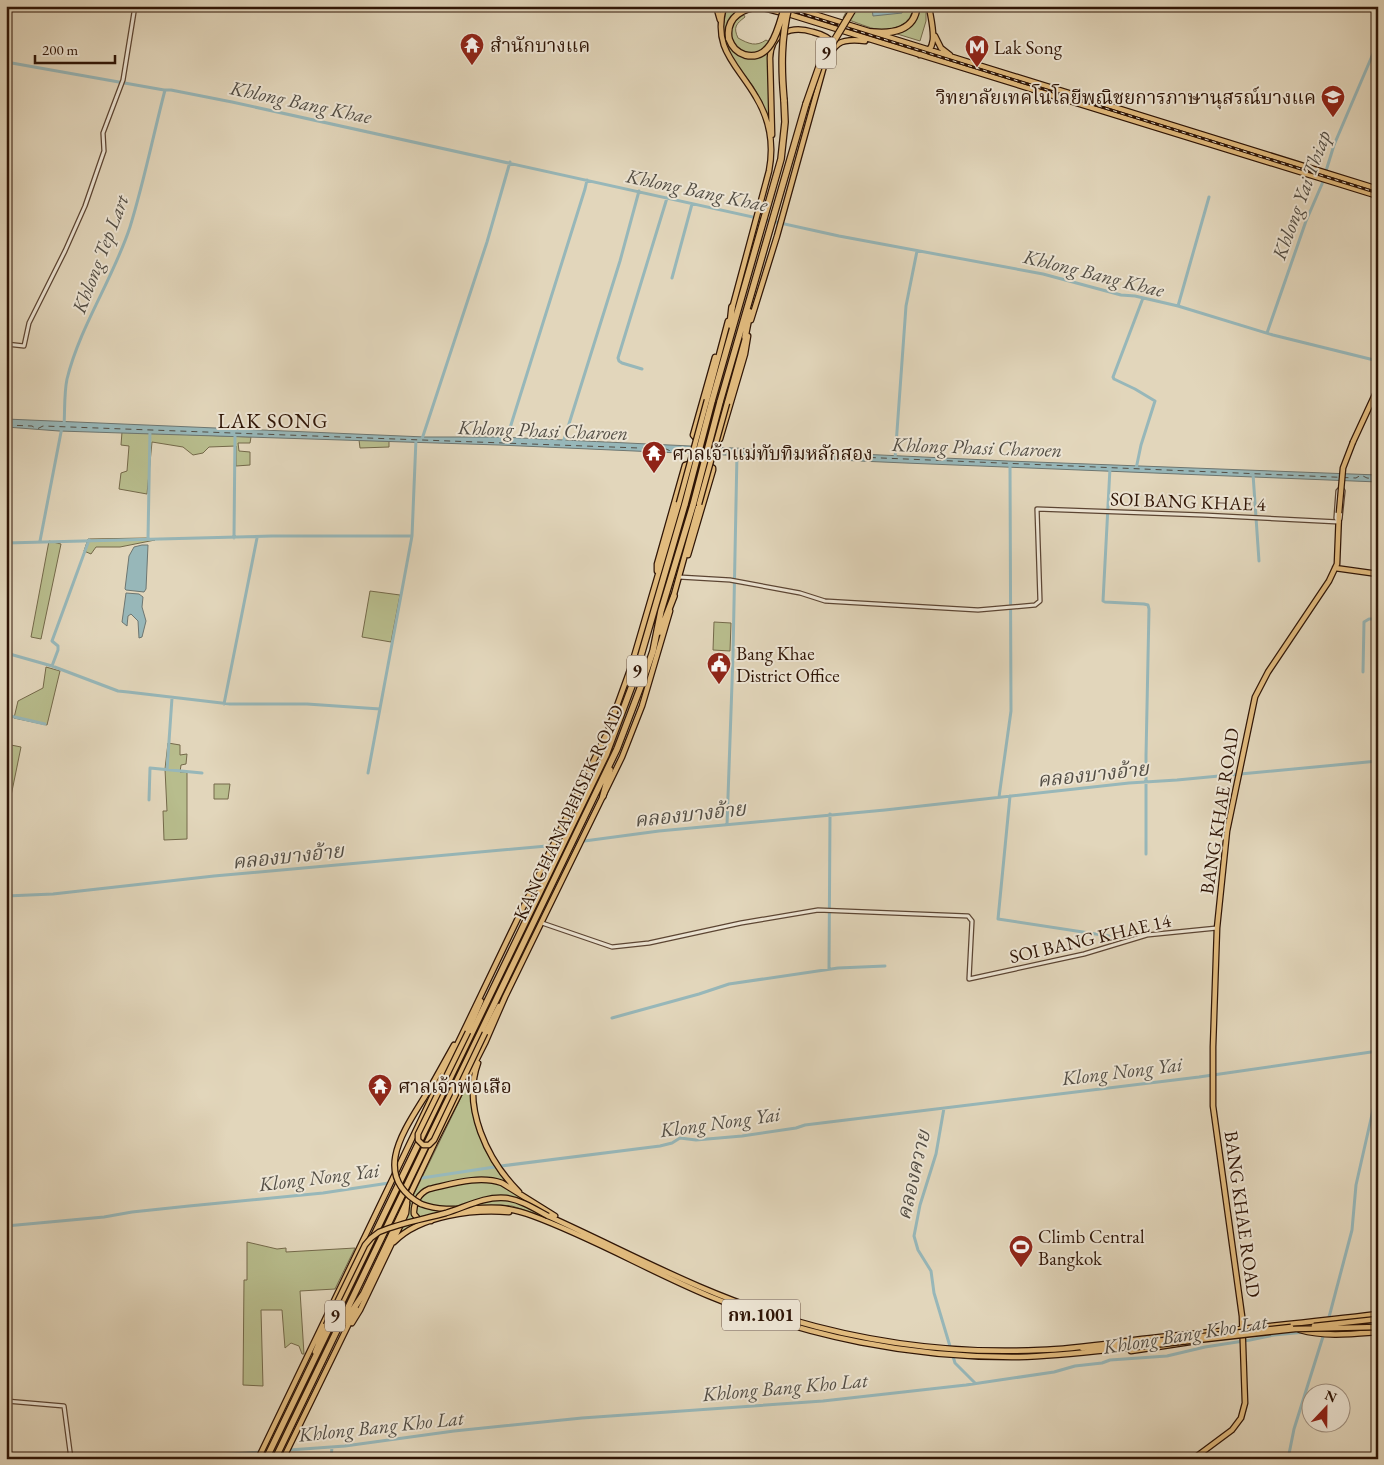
<svg xmlns="http://www.w3.org/2000/svg" width="1384" height="1465" viewBox="0 0 1384 1465" font-family="'EB Garamond','Noto Serif Thai',serif">
	<style>
		.green { fill: #b8bd8d; stroke: #74694a }
		.water { fill: #97b7b9; stroke: #6d7671 }
		.lines { fill: none; stroke-linecap: round; stroke-linejoin: round }
		.canal { stroke: #97b7b9; stroke-width: 3 }
		.ferry { stroke: #534e45; stroke-width: 1; stroke-dasharray: 6 5; stroke-linecap: butt }
		.minor-casing { stroke: #5c4533; stroke-width: 5.5 }
		.major-casing { stroke: #2f1506; stroke-width: 7 }
		.highway-casing { stroke: #2f1506; stroke-width: 8 }
		.minor { stroke: #ece4d3; stroke-width: 3 }
		.major { stroke: #e1bb7e; stroke-width: 4.5 }
		.highway { stroke: #e1bb7e; stroke-width: 5.5 }
		.rail-casing { stroke: #2f1506; stroke-width: 3 }
		.rail { stroke: #ece4d3; stroke-width: 1; stroke-dasharray: 4; stroke-linecap: butt }
		.major-bridge-casing { stroke: #2f1506; stroke-width: 7; stroke-linecap: butt }
		.highway-bridge-casing { stroke: #2f1506; stroke-width: 8; stroke-linecap: butt }
		.major-bridge { stroke: #e1bb7e; stroke-width: 4.5 }
		.highway-bridge { stroke: #e1bb7e; stroke-width: 5.5 }
		.labels { text-anchor: middle; stroke-width: 4; stroke-linejoin: round; paint-order: stroke }
		.shield { fill: #ece4d3; stroke: #685344; stroke-width: 1 }
		.shield-label { font-size: 18px; font-weight: bold; fill: #2f1506 }
		.poi-label { font-size: 19px; fill: #2f1506; stroke: #ece4d3; text-anchor: start }
		.street-label { font-size: 19px; fill: #2f1506; stroke: #ece4d3 }
		.water-label { font-size: 20px; font-style: italic; fill: #534e45; stroke: #ece4d3 }
		.quarter-label { font-size: 21px; letter-spacing: 1px; fill: #2f1506; stroke: #ece4d3 }
	</style>
	<rect width="100%" height="100%" fill="#e2d6bb"/>
	<filter id="stains"><feTurbulence type="fractalNoise" baseFrequency=".004" numOctaves="4"/><feColorMatrix values="0 0 0 0 .2 0 0 0 0 .09 0 0 0 0 .02 0 0 0 .5 -.17"/></filter>
	<radialGradient id="worn" r=".72"><stop offset=".6" stop-color="#630" stop-opacity="0"/><stop offset="1" stop-color="#630" stop-opacity=".3"/></radialGradient>
	<path class="green" d="M727,6L750,7C747,9 743,10 739,12C725,21 725,34 731,48L734,46C728,32 730,22 744,15L745,17C736,24 733,27 738,38C749,44 756,47 766,40L773,44L769,56L771,118H769L753,86L732,59L723,27Z
		M849,6H915L912,19C883,38 874,28 843,18Z
		M919,6H926V21L920,41L894,33L907,28Z
		M122,432L251,437L250,443H238L239,451L250,452V465L236,466V446L209,447L203,453L193,455L183,447L152,442L147,494L119,489L121,473L127,471L129,446L121,445Z
		M359,440L389,441V447L360,448Z
		M147,538L155,540L120,547H96L91,554L84,551L88,539Z
		M49,541L61,544L41,639L31,637Z
		M370,591L400,595L391,642L362,637Z
		M714,622L731,623L730,651L713,650Z
		M46,667L60,671L47,725L14,718L18,701L43,688Z
		M168,743L180,745V755L187,754L186,764L181,765L180,772H187V839L164,840L163,811H167L165,769Z
		M6,744L21,747L11,796L6,795Z
		M214,784H230L228,799H214Z
		M471,1077C467,1121 489,1169 521,1198C529,1205 538,1211 546,1217L512,1206L501,1205L480,1206L418,1223L398,1236L405,1220L413,1196Z
		M247,1242L277,1249L286,1248V1252L355,1248L335,1289L300,1291L304,1354H302L299,1346L291,1343L285,1348L282,1310H261L263,1386L243,1385L244,1280H247Z"/>
	<path class="water" d="M874,6H904L902,13L873,16L872,9Z
		M6,419L425,437H500L1008,461L1378,475V482L905,463L499,445L59,431L6,427Z
		M142,545H148L146,589L144,592L126,590L125,589L129,556L134,547Z
		M126,593L139,594L143,597L142,607L146,621L142,637L139,638L138,621L131,614L128,616L127,626L122,622Z"/>
	<g class="lines">
		<path class="canal" d="M6,62L164,90H171L232,102L839,236L1043,274L1121,295L1135,296L1178,306L1273,335L1378,361
			M672,278L692,204
			M1178,306L1209,197
			M1267,333L1306,221L1322,184L1334,145L1378,42
			M642,369L622,363L619,361L618,358L667,198
			M64,425C65,410 64,393 67,379C80,326 113,279 130,227C144,182 153,136 165,90
			M422,439L487,242L510,162
			M509,441L510,428L585,189L587,180
			M563,443L620,261L639,191
			M895,459L906,306L917,251
			M1110,468L1103,601L1105,602L1144,604L1148,605L1149,609L1146,756V854
			M1136,469L1141,445L1155,401L1135,389L1114,379L1113,377L1143,298
			M1253,474L1259,561
			M234,538L235,434
			M148,539L150,430
			M40,541L62,427
			M6,543L272,536H412
			M6,653L52,666L118,691L128,692L230,704H307L380,709
			M52,666L58,650V646L52,641L89,540
			M1363,672L1364,622L1369,619H1378
			M224,704L257,538
			M6,715L45,724
			M167,770L172,698
			M368,773L412,536L416,439
			M1010,796L998,919L1109,936
			M999,797L1011,711L1010,464
			M149,800L150,768L202,773
			M727,825L733,655L737,453
			M6,896L53,894L214,876L547,846L659,831L885,810L1129,783L1177,780L1378,761
			M829,969L830,814
			M612,1018L699,994L729,984L838,968L885,966
			M944,1108L936,1154L920,1205L914,1236L918,1250L931,1271L934,1293L955,1363L975,1383
			M6,1226L104,1217L132,1212L189,1206L323,1193L501,1166L660,1146L672,1143L680,1138L696,1140L742,1136L796,1128L805,1125L1199,1077L1378,1051
			M1328,1321L1352,1230L1356,1185L1378,1088
			M1346,1326L1378,1323
			M191,1459L219,1455L345,1446L454,1431L582,1418L823,1401L966,1385L1054,1372L1075,1366L1102,1363L1110,1360L1167,1356L1205,1347L1250,1340L1274,1335L1305,1332
			M331,1459L332,1447
			M1288,1459L1294,1429L1326,1327"/>
		<path class="ferry" d="M6,425L32,426L37,429L43,426L666,449L673,452L681,450H692
			M716,451L1356,478L1361,475L1367,478L1378,479"/>
		<defs>
			<path id="minor" d="M6,344L24,346L29,323L65,251L85,206L104,151L103,133L123,80L135,6
				M1340,519L1343,491L1342,489
				M1339,522L1336,518L1338,491L1340,489
				M679,577L730,580L800,593L825,601L978,610L1035,605L1040,601L1037,509L1203,515L1339,522
				M542,923L612,947L649,943L741,923L818,910L968,916L972,921L969,979L1084,954L1147,935L1217,928
				M6,1401L64,1406L71,1459"/>
			<path id="major" d="M716,6L720,20
				M724,6C712,49 737,64 756,97C770,120 774,145 769,171L732,309
				M788,6L1378,189
				M785,13L1378,196
				M935,36L941,48L950,55
				M920,55C941,51 931,22 929,6
				M772,135L770,58C771,33 791,25 813,32C821,34 829,37 834,44
				M751,320L777,236L824,66C834,43 839,38 865,41
				M715,357L693,435L698,441L717,442L720,439L745,354L748,336
				M707,400L728,321
				M727,403L746,335
				M1353,442L1378,388
				M1335,568L1378,574
				M657,571V564L685,465C692,462 707,463 713,468V470L688,555
				M673,598L699,504
				M609,728L631,667L679,503
				M468,1032L481,1001
				M485,1033L499,1006
				M478,1063C462,1107 487,1160 519,1192
				M430,1088L454,1045
				M421,1204C447,1214 473,1206 500,1208C512,1209 522,1212 533,1216C593,1238 649,1271 709,1296C806,1337 913,1358 1019,1357C1058,1356 1097,1351 1136,1347
				M548,1216C628,1252 704,1295 789,1319C870,1343 956,1354 1040,1350C1080,1349 1120,1341 1160,1337C1232,1330 1305,1323 1378,1314
				M431,1221L419,1220L414,1214C413,1204 419,1193 429,1189C452,1184 479,1175 502,1183L555,1216
				M394,1242C420,1215 474,1209 509,1212
				M361,1298L435,1142L485,1043L505,997L622,757L642,706L670,611
				M352,1323L360,1310L402,1222L406,1213L407,1203
				M1300,1330C1324,1337 1352,1334 1378,1332
				M1082,1348L1136,1343
				M1131,1351L1190,1342
				M315,1352L326,1325
				M258,1459L605,737
				M283,1459L356,1309
				M1193,1459L1232,1430L1241,1418L1245,1403L1242,1316L1213,1106V1047L1217,928L1227,831L1255,697L1268,672L1329,581L1337,564L1339,513"/>
			<path id="highway" d="M872,32C892,34 915,31 917,6
				M729,39C725,17 745,5 765,8C770,9 775,11 781,12
				M730,325L732,307
				M745,337L750,312
				M712,401L781,159L785,122L784,100
				M720,402L806,104
				M660,632L674,596
				M605,739L618,717
				M603,796L610,770
				M342,1326L362,1296
				M266,1459L606,755L633,683L685,504
				M275,1459L617,749L641,686L653,651L661,611L693,505"/>
		</defs>
		<use href="#minor" class="minor-casing"/>
		<use href="#major" class="major-casing"/>
		<use href="#highway" class="highway-casing"/>
		<use href="#minor" class="minor"/>
		<use href="#major" class="major"/>
		<use href="#highway" class="highway"/>
		<defs>
			<path id="rail" d="M777,6L1378,193"/>
		</defs>
		<use href="#rail" class="rail-casing"/>
		<use href="#rail" class="rail"/>
		<defs>
			<path id="major-bridge" d="M679,503L707,400
				M699,504L727,403
				M1339,513L1343,468L1353,442
				M468,1032L418,1134V1140L423,1145H429L434,1140L485,1033
				M421,1204C367,1174 409,1124 430,1088
				M326,1325L365,1245L371,1238L379,1232C400,1223 424,1219 446,1213C466,1207 484,1196 506,1198C521,1200 535,1209 548,1216
				M1314,1326L1378,1319
				M1136,1343L1291,1327
				M1136,1347L1295,1329L1378,1327"/>
			<path id="highway-bridge" d="M729,39C732,47 736,52 745,55C773,62 779,24 785,6
				M784,100C781,67 781,38 789,6
				M806,104L820,64L855,6
				M685,504L712,401
				M693,505L720,402"/>
		</defs>
		<use href="#major-bridge" class="major-bridge-casing"/>
		<use href="#highway-bridge" class="highway-bridge-casing"/>
		<use href="#major-bridge" class="major-bridge"/>
		<use href="#highway-bridge" class="highway-bridge"/>
	</g>
	<defs>
		<symbol id="temple-pin" viewBox="-11 -11 22 30"><path d="M0 17L-7.5 6A9.5 9.5 0 1 1 7.5 6Z" fill="#8f2418" stroke="#ece4d3"/><path d="M0-6L5-2H3V0L6.5 2.5H4V6H1.5V3h-3V6H-4V2.5H-6.5L-3 0V-2H-5Z" fill="#fff"/></symbol>
		<symbol id="metro-pin" viewBox="-11 -11 22 30"><path d="M0 17L-7.5 6A9.5 9.5 0 1 1 7.5 6Z" fill="#8f2418" stroke="#ece4d3"/><path d="M-5.5 5V-5H-3L0 0L3-5H5.5V5H3V-.5L0 4L-3-.5V5Z" fill="#fff"/></symbol>
		<symbol id="university-pin" viewBox="-11 -11 22 30"><path d="M0 17L-7.5 6A9.5 9.5 0 1 1 7.5 6Z" fill="#8f2418" stroke="#ece4d3"/><path d="M0-5L7-2L0 1L-7-2ZM-4 1L0 2.5L4 1V4Q0 6-4 4Z" fill="#fff"/></symbol>
		<symbol id="civic-pin" viewBox="-11 -11 22 30"><path d="M0 17L-7.5 6A9.5 9.5 0 1 1 7.5 6Z" fill="#8f2418" stroke="#ece4d3"/><path d="M-.6-6.5H3V-4.5H.6V-3L4-1V1h2V6H-6V1h2V-1L-.6-3ZM-1.2 2.5V6h2.4V2.5Z" fill="#fff"/></symbol>
		<symbol id="stadium-pin" viewBox="-11 -11 22 30"><path d="M0 17L-7.5 6A9.5 9.5 0 1 1 7.5 6Z" fill="#8f2418" stroke="#ece4d3"/><path d="M0-5a6.5 5 0 1 0 0 10a6.5 5 0 1 0 0-10ZM-3.5-1.8h7v3.6h-7Z" fill="#fff"/></symbol>
	</defs>
	<g fill-rule="evenodd">
		<use href="#temple-pin" x="458" y="31" width="28" height="38"/>
		<use href="#metro-pin" x="963" y="33" width="28" height="38"/>
		<use href="#university-pin" x="1319" y="83" width="28" height="38"/>
		<use href="#temple-pin" x="640" y="439" width="28" height="38"/>
		<use href="#civic-pin" x="705" y="650" width="28" height="38"/>
		<use href="#temple-pin" x="366" y="1072" width="28" height="38"/>
		<use href="#stadium-pin" x="1007" y="1233" width="28" height="38"/>
	</g>
	<g class="labels">
		<g class="shield">
			<rect x="816" y="37.5" width="20" height="31" rx="4"/>
			<rect x="627" y="655.5" width="20" height="31" rx="4"/>
			<rect x="722" y="1299.5" width="78" height="31" rx="4"/>
			<rect x="325" y="1300.5" width="20" height="31" rx="4"/>
		</g>
		<g class="shield-label">
			<text x="826" y="59">9</text>
			<text x="637" y="677">9</text>
			<text x="761" y="1321">กท.1001</text>
			<text x="335" y="1322">9</text>
		</g>
		<g class="poi-label">
			<text x="490" y="52">สำนักบางแค</text>
			<text x="994" y="54">Lak Song</text>
			<text x="1316" y="104" text-anchor="end">วิทยาลัยเทคโนโลยีพณิชยการภาษานุสรณ์บางแค</text>
			<text x="672" y="460">ศาลเจ้าแม่ทับทิมหลักสอง</text>
			<text x="736" y="660">Bang Khae<tspan x="736" dy="22">District Office</tspan></text>
			<text x="398" y="1093">ศาลเจ้าพ่อเสือ</text>
			<text x="1038" y="1243">Climb Central<tspan x="1038" dy="22">Bangkok</tspan></text>
		</g>
		<g class="street-label">
			<text transform="translate(1188 501) rotate(2)" y="7">SOI BANG KHAE 4</text>
			<text transform="translate(1219 811) rotate(-81)" y="7">BANG KHAE ROAD</text>
			<text transform="translate(568 812) rotate(-65)" y="7">KANCHANAPHISEK ROAD</text>
			<text transform="translate(1090 938) rotate(-13)" y="7">SOI BANG KHAE 14</text>
			<text transform="translate(1243 1214) rotate(82)" y="7">BANG KHAE ROAD</text>
		</g>
		<g class="water-label">
			<text transform="translate(301 102) rotate(12)" y="7">Khlong Bang Khae</text>
			<text transform="translate(697 190) rotate(12)" y="7">Khlong Bang Khae</text>
			<text transform="translate(1301 195) rotate(-70)" y="7">Khlong Yai Thiap</text>
			<text transform="translate(100 254) rotate(-69)" y="7">Khlong Tep Lart</text>
			<text transform="translate(1094 273) rotate(14)" y="7">Khlong Bang Khae</text>
			<text transform="translate(543 430) rotate(2)" y="7">Khlong Phasi Charoen</text>
			<text transform="translate(977 447) rotate(2)" y="7">Khlong Phasi Charoen</text>
			<text transform="translate(1093 774) rotate(-6)" y="7">คลองบางอ้าย</text>
			<text transform="translate(690 814) rotate(-6)" y="7">คลองบางอ้าย</text>
			<text transform="translate(288 856) rotate(-6)" y="7">คลองบางอ้าย</text>
			<text transform="translate(1122 1071) rotate(-7)" y="7">Klong Nong Yai</text>
			<text transform="translate(720 1122) rotate(-8)" y="7">Klong Nong Yai</text>
			<text transform="translate(913 1175) rotate(-77)" y="7">คลองควาย</text>
			<text transform="translate(319 1177) rotate(-7)" y="7">Klong Nong Yai</text>
			<text transform="translate(1185 1334) rotate(-9)" y="7">Khlong Bang Kho Lat</text>
			<text transform="translate(785 1387) rotate(-5)" y="7">Khlong Bang Kho Lat</text>
			<text transform="translate(381 1426) rotate(-6)" y="7">Khlong Bang Kho Lat</text>
		</g>
		<g class="quarter-label">
			<text x="273" y="428">LAK SONG</text>
		</g>
	</g>
	<rect width="1384" height="1465" fill="none" stroke="#e2d6bb" stroke-width="25"/>
	<rect x="8" y="8" width="1369" height="1450" fill="none" stroke="#2f1506" stroke-width="2.5"/>
	<rect x="12" y="12" width="1359" height="1440" fill="none" stroke="#2f1506"/>
	<g transform="translate(1326 1408) rotate(22)"><circle r="24" fill="#ece4d3" stroke="#a09181"/>
	<path d="M0-4L9 19L0 12L-9 19Z" fill="#8f2418"/>
	<text y="-8" font-size="14" font-weight="bold" text-anchor="middle" fill="#2f1506">N</text>
	</g>
	<path d="M35 55v8h80v-8" fill="none" stroke="#2f1506" stroke-width="2.5"/>
	<text x="42" y="55" font-size="15" fill="#2f1506" stroke="#ece4d3" stroke-width="4" paint-order="stroke">200 m</text>
	<rect width="100%" height="100%" filter="url(#stains)"/>
	<rect width="100%" height="100%" fill="url(#worn)"/>
</svg>
